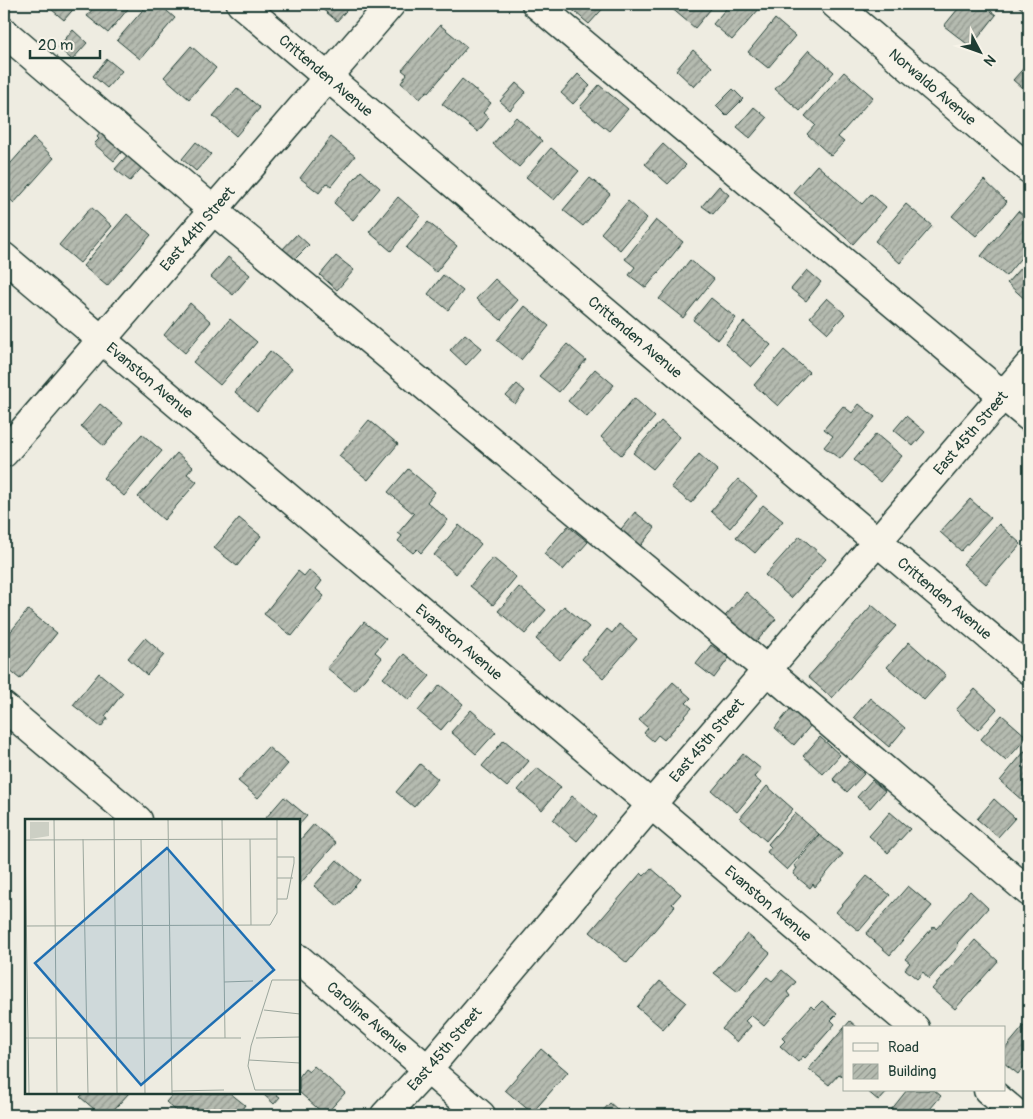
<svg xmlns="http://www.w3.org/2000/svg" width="1033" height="1119" viewBox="0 0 1033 1119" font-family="Pangolin,sans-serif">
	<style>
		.building { fill: url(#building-hatch); stroke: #1f3d34 }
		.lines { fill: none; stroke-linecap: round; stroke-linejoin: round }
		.minor-casing { stroke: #1f3d34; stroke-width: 31 }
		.minor { stroke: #f7f3e8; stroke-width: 28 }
		.labels { text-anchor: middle; stroke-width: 4; stroke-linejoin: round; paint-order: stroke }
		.street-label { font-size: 15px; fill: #1f3d34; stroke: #f7f3e8 }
		.inset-road { fill: none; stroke: #9ba69c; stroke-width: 1 }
		.view { fill: #1f6fb2; fill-opacity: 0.15; stroke: #1f6fb2; stroke-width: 2.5 }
		.inset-edge { fill: none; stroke: #1f3d34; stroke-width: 2.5 }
	</style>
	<defs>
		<pattern id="building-hatch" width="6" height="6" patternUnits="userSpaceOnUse" patternTransform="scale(1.25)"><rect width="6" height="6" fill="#b5bbb0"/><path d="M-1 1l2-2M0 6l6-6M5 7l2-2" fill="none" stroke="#939990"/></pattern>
	</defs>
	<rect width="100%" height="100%" fill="#eeece1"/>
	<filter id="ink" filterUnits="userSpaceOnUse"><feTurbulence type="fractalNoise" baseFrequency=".02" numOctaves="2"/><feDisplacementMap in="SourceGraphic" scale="10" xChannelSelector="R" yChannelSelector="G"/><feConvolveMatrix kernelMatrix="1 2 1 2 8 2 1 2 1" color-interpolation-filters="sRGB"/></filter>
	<g filter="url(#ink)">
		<path class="building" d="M45,4H78L64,20Z
			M97,4H132L108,33L87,16Z
			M148,4H159L175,18L140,59L117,40Z
			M316,4H352L337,21Z
			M572,4H607L589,24L569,7Z
			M673,4H715L695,28L670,7Z
			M730,4H755L760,8L732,40L713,24Z
			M962,4H982L996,15L971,47L944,26Z
			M1016,4H1029V15Z
			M775,19L795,36L768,68L748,52Z
			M440,25L467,47L429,92L427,91L420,99L401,83L407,74L402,70Z
			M73,30L87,43L72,60L58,47Z
			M191,46L216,68L189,99L164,77Z
			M693,50L712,67L694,87L676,70Z
			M809,50L834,72L800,111L775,89Z
			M107,59L122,71L107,88L93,76Z
			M1029,62V94L1013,80Z
			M844,72L873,97L838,137L844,142L831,156L807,134L815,125L805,116Z
			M578,74L590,86L573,104L561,93Z
			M462,79L491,103L483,113L489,118L478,132L442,104Z
			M516,83L526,92L510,110L500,101Z
			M599,85L628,109L609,131L580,107Z
			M237,88L260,108L236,136L213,116Z
			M733,89L743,99L726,116L716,106Z
			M754,107L767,118L750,138L737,127Z
			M516,117L542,141L519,167L493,144Z
			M109,122L131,141L114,161L94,144L99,139L97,137Z
			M331,137L355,156L331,186L327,183L319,193L300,178Z
			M33,138L54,158L14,203L4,194V171Z
			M196,142L211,154L196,171L182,159Z
			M663,144L686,165L668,184L645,164Z
			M551,148L579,171L554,200L526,177Z
			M130,152L145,164L130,181L115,169Z
			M817,165L862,204L871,194L886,207L853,244L793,192Z
			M361,171L380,188L353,220L334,203Z
			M590,178L610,194L583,226L563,210Z
			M984,180L1007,202L976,236L952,216Z
			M719,186L729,195L713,214L702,206Z
			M398,197L420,216L391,251L369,232Z
			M628,201L647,218L620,250L601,233Z
			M906,204L932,226L900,263L875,241Z
			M91,207L112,226L80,263L59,245Z
			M1018,211L1029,220V248L1006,276L981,256Z
			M127,214L151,235L107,286L83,266Z
			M656,220L683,242L646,288L629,275L635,267L625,259Z
			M428,222L457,246L436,272L406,248Z
			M297,234L309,245L292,262L280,252Z
			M336,256L354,270L337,290L320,275Z
			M228,257L250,275L233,295L211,277Z
			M1029,258V303L1007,283Z
			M690,260L714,279L683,318L659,299Z
			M807,270L821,282L806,301L791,289Z
			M443,275L463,291L448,310L428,294Z
			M495,279L518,300L501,320L476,299Z
			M711,298L736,318L718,340L693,320Z
			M827,298L845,314L828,333L810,317Z
			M190,303L211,322L185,353L164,335Z
			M525,306L549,326L521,360L497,340Z
			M230,319L257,342L220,385L193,362Z
			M744,322L771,345L751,367L725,344Z
			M465,334L482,348L466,365L450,350Z
			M567,344L586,360L559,392L539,376Z
			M784,350L809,372L778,406L754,385Z
			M270,351L292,369L257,411L235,392Z
			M595,369L614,385L587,417L568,401Z
			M517,384L525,391L515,404L506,396Z
			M634,398L655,417L621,455L601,437Z
			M100,404L123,423L104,446L81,426Z
			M859,404L875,417L840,459L824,447L833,436L824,429L843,406L852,413Z
			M906,416L925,432L913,446L894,430Z
			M369,420L398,444L368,480L339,456Z
			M661,421L680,437L653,469L633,453Z
			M142,434L162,451L124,496L103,478Z
			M876,434L902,456L880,482L854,460Z
			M177,453L193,467L187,474L197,482L164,520L138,497Z
			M699,454L718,471L691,503L671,487Z
			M408,469L435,492L427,502L448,520L421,553L417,549L413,553L398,541L402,536L398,533L414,514L388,492Z
			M738,479L757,496L730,528L711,511Z
			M970,499L991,518L961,551L940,532Z
			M763,505L783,521L755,553L736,537Z
			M635,512L655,528L637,550L617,534Z
			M239,518L261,536L237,566L214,548Z
			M999,524L1021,544L986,584L963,564Z
			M459,525L481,544L456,574L434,555Z
			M568,526L588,542L563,570L544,554Z
			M800,536L826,559L791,598L765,575Z
			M493,558L516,577L493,605L470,586Z
			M309,570L322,581L316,589L324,596L292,636L264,614L298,571L304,576Z
			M519,587L546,610L525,634L498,611Z
			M746,592L776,619L750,649L720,622Z
			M872,605L896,626L832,698L808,677Z
			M564,606L589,627L560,660L536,639Z
			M28,610L57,633L20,679L4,666V640Z
			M364,622L386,639L375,652L382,658L355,691L327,668Z
			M619,624L637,639L603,678L582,659L607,629L612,633Z
			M145,638L164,655L147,675L128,658Z
			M909,642L946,675L924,700L887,667Z
			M711,645L729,658L714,678L696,664Z
			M404,654L430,676L409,700L383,678Z
			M99,673L123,693L105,716L108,718L101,727L73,705Z
			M673,682L691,698L686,703L692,708L664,740L658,735L653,741L644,733L648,728L639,720Z
			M440,685L463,704L441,730L418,711Z
			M975,689L997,709L978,730L956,710Z
			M870,698L905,728L889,747L854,717Z
			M791,708L811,725L794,745L775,728Z
			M471,710L496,732L476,754L451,732Z
			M1002,715L1027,737L1006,761L981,739Z
			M820,737L840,755L823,774L803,756Z
			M504,740L529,761L507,787L482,766Z
			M1029,746V793L1023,801L1000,781Z
			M268,747L288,764L258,798L238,781Z
			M743,754L761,769L754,777L761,783L737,812L712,791Z
			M849,761L864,774L847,792L833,779Z
			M420,764L438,779L414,807L396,792Z
			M537,768L561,787L542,810L518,790Z
			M872,780L885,791L870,808L857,797Z
			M767,786L793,809L766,841L740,818Z
			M572,796L597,817L577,841L553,820Z
			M284,797L307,816L299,825V820H264Z
			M994,799L1015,818L998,837L977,819Z
			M890,812L910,829L888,853L869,836Z
			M795,813L819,834L787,870L767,852L771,847L768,844Z
			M314,824L336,843L299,885V841Z
			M819,835L843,854L815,887L813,884L810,888L793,874L797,868L794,866Z
			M337,860L360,880L338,906L314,886Z
			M651,868L681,894L672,904L675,906L627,963L590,932L641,873L644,876Z
			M867,876L890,895L859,931L836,912Z
			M908,886L932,906L890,955L866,934Z
			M970,891L988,908L957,943L959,945L929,979L923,972L917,979L905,969L910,963L905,959L934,926L936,929Z
			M747,934L770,953L738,992L714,973Z
			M975,940L998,961L955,1009L932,989Z
			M782,970L796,982L787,992L790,996L764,1026L751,1015L745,1021L751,1026L737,1042L722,1029L767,977L772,981Z
			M660,981L686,1002L663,1029L637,1007Z
			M822,1001L837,1014L831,1020L835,1024L805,1058L803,1056L798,1062L780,1046L785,1041L782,1038L811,1006L814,1009Z
			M1029,1020V1060L1018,1074L1004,1063V1050Z
			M850,1021L858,1028H844V1077L839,1074L829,1085L809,1069Z
			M541,1049L568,1072L532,1113L505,1090Z
			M314,1066L345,1093L325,1115L299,1092V1077L305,1069L309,1072Z
			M866,1090H889L879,1101Z
			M907,1090H934L941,1096L925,1115H887Z
			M84,1093H129L109,1115H101L80,1097Z
			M174,1093H230L245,1105L240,1112L245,1115H181L166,1102Z
			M264,1093H274L280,1097L274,1104L263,1094Z
			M610,1103L624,1115H599Z"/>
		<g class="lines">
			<defs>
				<g id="minor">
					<path id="s1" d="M241,4L1029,670"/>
					<path d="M536,4L1029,417"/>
					<path id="s2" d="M835,4L1029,169"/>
					<path d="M4,32L213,210L767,670L1029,892"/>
					<path id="s3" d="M4,257L915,1028"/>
					<path id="s4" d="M4,453L391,4"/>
					<path d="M4,707L138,820"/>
					<path id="s5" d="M299,959L481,1115"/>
					<path d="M988,1090L1018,1115"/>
					<path id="s6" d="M385,1115L427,1070L651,805L1029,365"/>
				</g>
			</defs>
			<use href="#minor" class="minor-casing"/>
			<use href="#minor" class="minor"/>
		</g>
	</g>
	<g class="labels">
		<g class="street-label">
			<text dy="5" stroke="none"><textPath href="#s1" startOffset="111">Crittenden Avenue</textPath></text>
			<text dy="5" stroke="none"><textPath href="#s2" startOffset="128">Norwaldo Avenue</textPath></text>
			<text dy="5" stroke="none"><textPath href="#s4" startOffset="296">East 44th Street</textPath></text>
			<text dy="5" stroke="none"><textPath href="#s1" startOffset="516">Crittenden Avenue</textPath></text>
			<text dy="5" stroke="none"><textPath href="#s3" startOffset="191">Evanston Avenue</textPath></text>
			<text dy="5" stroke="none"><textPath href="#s6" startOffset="899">East 45th Street</textPath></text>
			<text dy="5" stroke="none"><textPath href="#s1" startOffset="921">Crittenden Avenue</textPath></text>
			<text dy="5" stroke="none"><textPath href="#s3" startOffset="596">Evanston Avenue</textPath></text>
			<text dy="5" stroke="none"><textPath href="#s6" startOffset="494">East 45th Street</textPath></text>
			<text dy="5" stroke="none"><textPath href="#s3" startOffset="1001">Evanston Avenue</textPath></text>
			<text dy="5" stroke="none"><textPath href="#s5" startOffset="90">Caroline Avenue</textPath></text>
			<text dy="5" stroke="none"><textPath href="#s6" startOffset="89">East 45th Street</textPath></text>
		</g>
	</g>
	<g transform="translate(25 819)">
		<rect width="275" height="275" fill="#eeece1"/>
		<path d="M5,3H24V17L5,20Z" fill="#cccfc4"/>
		<path class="inset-road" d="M29,0L32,275M89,0L92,275M143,0L147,275M197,0L200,219M58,20L63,275M116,20L120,275M225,20L226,106M0,21L4,275M0,21L252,20M252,38H269V44L262,80H252M252,59H268M0,107L245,106L252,94V0M275,161H247L226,227L223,247L230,271H275M199,163L228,162M239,191L275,195M0,219H216M231,219L275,218M224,241L275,244M147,272L199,271"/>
		<path class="view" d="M142,29L249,151L116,266L10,144Z"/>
		<rect width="275" height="275" class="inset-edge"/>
	</g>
	<rect width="1033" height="1119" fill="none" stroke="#f7f3e8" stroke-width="20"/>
	<rect x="10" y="10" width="1013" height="1099" fill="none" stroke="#1f3d34" stroke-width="2" filter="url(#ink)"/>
	<rect x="843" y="1026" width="162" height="65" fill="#f7f3e8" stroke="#a1aaa0"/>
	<rect x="853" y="1043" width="25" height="8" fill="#f7f3e8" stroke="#a1aaa0"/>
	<text x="888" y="1052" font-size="15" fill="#1f3d34">Road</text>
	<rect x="853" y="1064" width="25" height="15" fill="url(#building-hatch)" stroke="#a1aaa0"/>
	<text x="888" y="1076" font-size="15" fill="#1f3d34">Building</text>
	<g transform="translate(980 52) rotate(131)" stroke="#f7f3e8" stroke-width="4" paint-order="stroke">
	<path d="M0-4L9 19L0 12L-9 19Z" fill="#1f3d34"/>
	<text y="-8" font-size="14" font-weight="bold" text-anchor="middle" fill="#1f3d34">N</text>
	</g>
	<path d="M30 50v8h70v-8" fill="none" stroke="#1f3d34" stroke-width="2.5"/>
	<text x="38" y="50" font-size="15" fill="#1f3d34" stroke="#f7f3e8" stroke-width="4" paint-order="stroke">20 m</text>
</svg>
